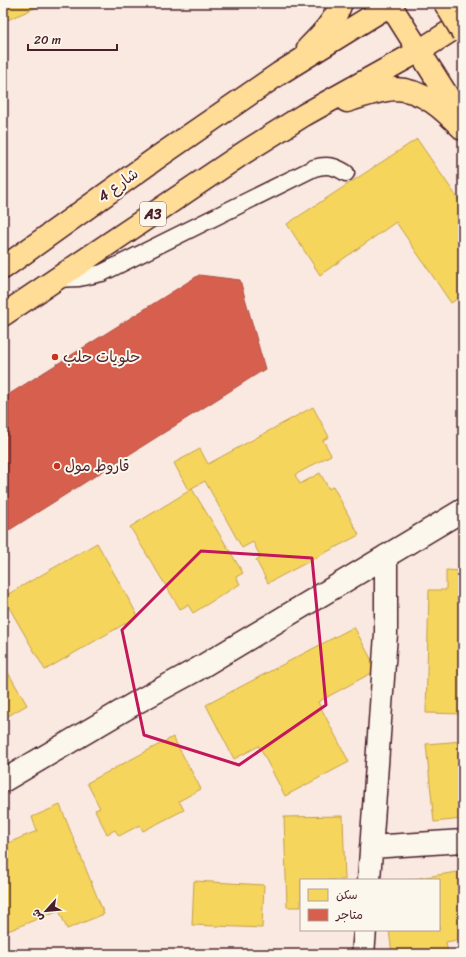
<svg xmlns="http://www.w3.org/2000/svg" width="466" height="957" viewBox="0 0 466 957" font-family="Sriracha,'Playpen Sans Arabic',sans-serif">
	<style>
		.homes { fill: #f6d55c; stroke: #c29e4d }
		.shops { fill: #d6604d; stroke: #ac4c43 }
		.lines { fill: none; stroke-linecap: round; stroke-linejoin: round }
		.service-casing { stroke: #4a1f2b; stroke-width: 19 }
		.minor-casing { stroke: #4a1f2b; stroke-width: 25 }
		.trunk-casing { stroke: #4a1f2b; stroke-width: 25 }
		.service { stroke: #fbf7ec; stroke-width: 16 }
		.minor { stroke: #fbf7ec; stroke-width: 22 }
		.trunk { stroke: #ffdd96; stroke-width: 22 }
		.trunk-bridge-casing { stroke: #4a1f2b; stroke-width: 25; stroke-linecap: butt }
		.trunk-bridge { stroke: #ffdd96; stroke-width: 22 }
		.marked { fill: none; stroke: #c2185b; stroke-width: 3; stroke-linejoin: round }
		.poi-dot { fill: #c8321e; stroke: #fbf7ec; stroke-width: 1.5 }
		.labels { text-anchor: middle; stroke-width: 4; stroke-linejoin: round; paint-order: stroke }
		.shield { fill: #fbf7ec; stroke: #7f6065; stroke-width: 1 }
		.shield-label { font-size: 14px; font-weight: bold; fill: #4a1f2b }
		.street-label { font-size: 15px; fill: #4a1f2b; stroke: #fbf7ec }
		.poi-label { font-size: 15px; fill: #4a1f2b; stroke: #fbf7ec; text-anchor: start }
	</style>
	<rect width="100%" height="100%" fill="#fae9e0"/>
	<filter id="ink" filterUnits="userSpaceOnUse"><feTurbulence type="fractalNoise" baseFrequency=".025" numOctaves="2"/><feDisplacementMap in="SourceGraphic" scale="8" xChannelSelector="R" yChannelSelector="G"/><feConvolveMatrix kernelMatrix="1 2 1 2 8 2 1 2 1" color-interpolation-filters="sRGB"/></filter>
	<g filter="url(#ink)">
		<path class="homes" d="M3,3H35L37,7L3,22Z
			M417,139L463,206V295L451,303L396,222L320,275L287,224Z
			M313,407L329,437L323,440L331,455L295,475L300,484L320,473L329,489L333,486L359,535L268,583L256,560L261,558L253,542L242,548L205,481L188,490L174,463L200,449L208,464Z
			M192,489L243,573L236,577L240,584L193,613L188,605L180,609L130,527Z
			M97,543L138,616L45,670L3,597Z
			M446,570L463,571V714L426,713L429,590H446Z
			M354,627L377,670L318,702L349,762L285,796L259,746L234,759L206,705Z
			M3,664L27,705L3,719Z
			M173,737L201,789L179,801L184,810L143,831L140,825L119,836L115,830L107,834L95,810L100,808L87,783Z
			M463,741V819L434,822L426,744Z
			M60,805L104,914L67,929L59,910L8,931L6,924L3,926V845L37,831L32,817Z
			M343,816L345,880H301V907H287L284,817Z
			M463,871V939L446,942L448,954H392L389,930H439V880H407Z
			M194,881L264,885L262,928L192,925Z"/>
		<path class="shops" d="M199,275L240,280L265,369L3,534V398Z"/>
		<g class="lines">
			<defs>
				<path id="service" d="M55,279L79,278L102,273L314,168C327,164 335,166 346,173"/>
				<path id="minor" d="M3,781L139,701L196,670L463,510
					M371,847L463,841
					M369,880L386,634V556
					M363,954L365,930"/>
				<path id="trunk" d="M389,3L462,119
					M308,48C321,35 335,21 341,3
					M347,101C362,96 380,90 395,89C423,89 445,111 463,129
					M3,268L158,157L280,73L393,3
					M3,315L245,152L304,115L419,51L463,23"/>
			</defs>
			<use href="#service" class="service-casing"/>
			<use href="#minor" class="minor-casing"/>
			<use href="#trunk" class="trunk-casing"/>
			<use href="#service" class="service"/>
			<use href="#minor" class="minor"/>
			<use href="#trunk" class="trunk"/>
			<defs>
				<path id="trunk-bridge" d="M445,3L463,33"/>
			</defs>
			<use href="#trunk-bridge" class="trunk-bridge-casing"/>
			<use href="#trunk-bridge" class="trunk-bridge"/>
		</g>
	</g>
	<path class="marked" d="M201,551L312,558L326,705L239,765L144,735L122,630Z"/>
	<g class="poi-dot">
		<circle cx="55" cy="357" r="4"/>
		<circle cx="57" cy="466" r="4"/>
	</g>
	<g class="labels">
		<rect class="shield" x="140" y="202" width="26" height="24" rx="3"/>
		<g class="shield-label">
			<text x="153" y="219">A3</text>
		</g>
		<g class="street-label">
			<text transform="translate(118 185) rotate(-36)" y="5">شارع 4</text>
		</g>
		<g class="poi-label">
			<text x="63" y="362">حلويات حلب</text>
			<text x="65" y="471">قاروط مول</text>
		</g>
	</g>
	<rect width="466" height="957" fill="none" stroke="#fbf7ec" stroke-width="16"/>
	<rect x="8" y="8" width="450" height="941" fill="none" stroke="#4a1f2b" stroke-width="1.5" filter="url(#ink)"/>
	<rect x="300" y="879" width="140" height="52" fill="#fbf7ec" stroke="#b4a19f"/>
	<rect x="308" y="889" width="20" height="12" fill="#f6d55c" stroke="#b4a19f"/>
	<text x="336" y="899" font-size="12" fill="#4a1f2b">سكن</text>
	<rect x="308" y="909" width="20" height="12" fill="#d6604d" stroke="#b4a19f"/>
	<text x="336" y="919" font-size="12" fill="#4a1f2b">متاجر</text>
	<g transform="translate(46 911) rotate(243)" stroke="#fbf7ec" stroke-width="3" paint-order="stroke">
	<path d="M0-3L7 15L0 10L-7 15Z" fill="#4a1f2b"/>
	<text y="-6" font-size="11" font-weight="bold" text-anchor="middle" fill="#4a1f2b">ش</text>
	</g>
	<path d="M28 44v6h89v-6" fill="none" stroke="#4a1f2b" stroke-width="2"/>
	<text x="34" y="44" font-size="12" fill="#4a1f2b" stroke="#fbf7ec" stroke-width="3" paint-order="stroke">20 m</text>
</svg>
